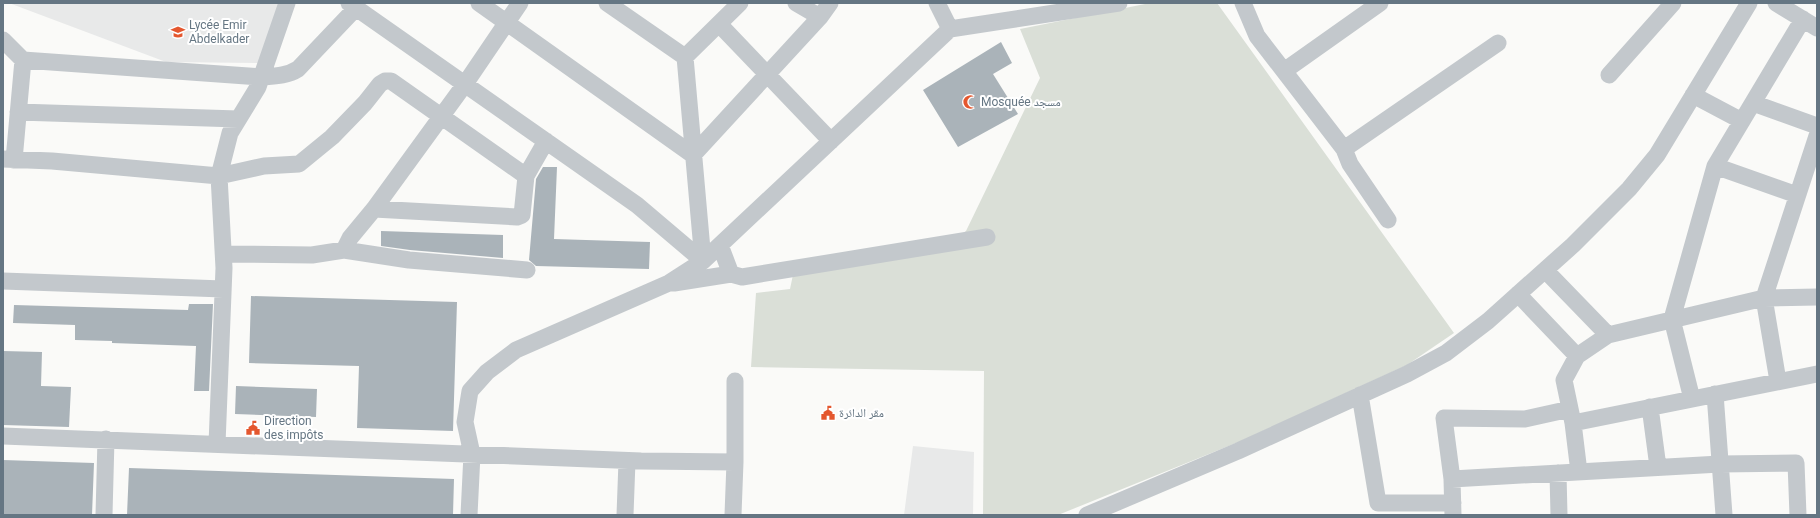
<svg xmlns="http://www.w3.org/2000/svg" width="1820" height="518" viewBox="0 0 1820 518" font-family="Roboto,'Noto Naskh Arabic',sans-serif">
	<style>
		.built { fill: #e8e9e9 }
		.green { fill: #dadfd7 }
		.building { fill: #aab3b9 }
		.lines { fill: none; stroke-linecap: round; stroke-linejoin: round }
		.minor { stroke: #c3c8cc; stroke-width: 17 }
		.labels { text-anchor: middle; stroke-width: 4; stroke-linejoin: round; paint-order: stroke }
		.poi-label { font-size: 12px; fill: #657683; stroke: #fff; text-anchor: start }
	</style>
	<rect width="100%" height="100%" fill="#fafaf8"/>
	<path class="built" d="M9,3H280L258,63L166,62Z
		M913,446L974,452L973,515H904Z"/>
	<path class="green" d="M1150,3H1217L1454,333L1407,365L1241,441L1058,515H983L984,371L751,367L756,293L790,289L794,270L951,242L966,231L1040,78L1020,29Z"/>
	<path class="building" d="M1001,42L1012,63L993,74L1018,114L958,147L923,90Z
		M543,167H557L554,239L650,242L649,269L536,266L529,260L536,179Z
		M381,231L503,235V258L410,250L381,246Z
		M251,296L457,302L453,431L357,428L359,366L249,363Z
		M189,304H213L209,391H194L196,346L112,343V341L75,340V325L13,323L14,305L188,310Z
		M3,351L42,352L41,386L71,387L69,427L3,425Z
		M236,386L317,389L316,417L235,414Z
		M3,460L94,463L92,515H3Z
		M129,468L454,479L453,515H127Z"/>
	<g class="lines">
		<path class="minor" d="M349,3L637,205L703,261L685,57L607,3
			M479,3L693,155L820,17L830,3
			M796,3L820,17
			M1243,3L1257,36L1344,149L1350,164L1388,220
			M1776,3L1817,28
			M719,24L831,141
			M950,29L1119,3
			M3,40L23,60L261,77C274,76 287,76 298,69L356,8
			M685,57L740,3
			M1284,71L1380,3
			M1609,75L1673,3
			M1693,95L1742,121
			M1753,103L1817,126
			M18,112L238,119
			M1344,149L1498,43
			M3,159L52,161L219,176L264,166L299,164L332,137L365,103L380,84L385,81H391L526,176
			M14,160L23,60
			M1715,166L1797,195
			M374,209L517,217L522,215L526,176L546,141
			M720,245L731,274L742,277L987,237
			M344,250L350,238L374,209L465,84L520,3
			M224,254L312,255L344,250L409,260L527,270
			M1545,270L1608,335
			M3,281L223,289
			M674,283L731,274
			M1518,294L1577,356
			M1817,297L1764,298L1608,335L1577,356L1564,380L1573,423L1817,374
			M1778,381L1764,298L1817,136
			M1715,394L1724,515
			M1360,395L1378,503H1453
			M1692,399L1672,319L1715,166L1803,19
			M1650,407L1658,467
			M1573,423L1579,472
			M3,436L641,461L735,462L733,515
			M217,444L224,268L219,176L230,133L258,87L287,3
			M735,462V381
			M1558,473L1559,515
			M1452,479L1444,418L1525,419L1570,409
			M104,515L106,439
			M469,515L472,454L465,422L470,391L487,372L516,350L669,283L703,261L950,29L937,3
			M625,515L627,461
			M1087,515L1238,451L1407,374L1446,353L1488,321L1573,245L1629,189L1657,155L1749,3
			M1453,515L1452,479L1720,464L1796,463L1798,515"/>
	</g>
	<defs>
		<symbol id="school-bare" viewBox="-9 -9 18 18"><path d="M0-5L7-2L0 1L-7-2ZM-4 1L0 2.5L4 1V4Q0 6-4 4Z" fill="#e4572e" stroke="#fff" stroke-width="2.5" paint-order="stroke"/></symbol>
		<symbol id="mosque-bare" viewBox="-9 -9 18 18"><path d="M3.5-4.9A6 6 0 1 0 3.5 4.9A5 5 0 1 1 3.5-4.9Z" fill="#e4572e" stroke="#fff" stroke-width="2.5" paint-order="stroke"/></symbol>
		<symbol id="civic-bare" viewBox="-9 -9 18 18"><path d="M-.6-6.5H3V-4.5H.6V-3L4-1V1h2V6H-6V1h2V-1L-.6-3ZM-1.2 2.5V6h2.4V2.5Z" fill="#e4572e" stroke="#fff" stroke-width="2.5" paint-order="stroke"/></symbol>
	</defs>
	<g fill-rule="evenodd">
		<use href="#school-bare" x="168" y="22" width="20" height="20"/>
		<use href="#mosque-bare" x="960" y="92" width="20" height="20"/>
		<use href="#civic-bare" x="818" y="403" width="20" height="20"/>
		<use href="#civic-bare" x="243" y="418" width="20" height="20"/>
	</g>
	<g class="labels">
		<g class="poi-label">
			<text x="189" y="29">Lycée Emir<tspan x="189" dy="14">Abdelkader</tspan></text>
			<text x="981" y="106">Mosquée مسجد</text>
			<text x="839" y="417">مقر الدائرة</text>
			<text x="264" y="425">Direction<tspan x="264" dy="14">des impôts</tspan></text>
		</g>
	</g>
	<rect width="1820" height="518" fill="none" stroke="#657683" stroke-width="8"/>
</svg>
